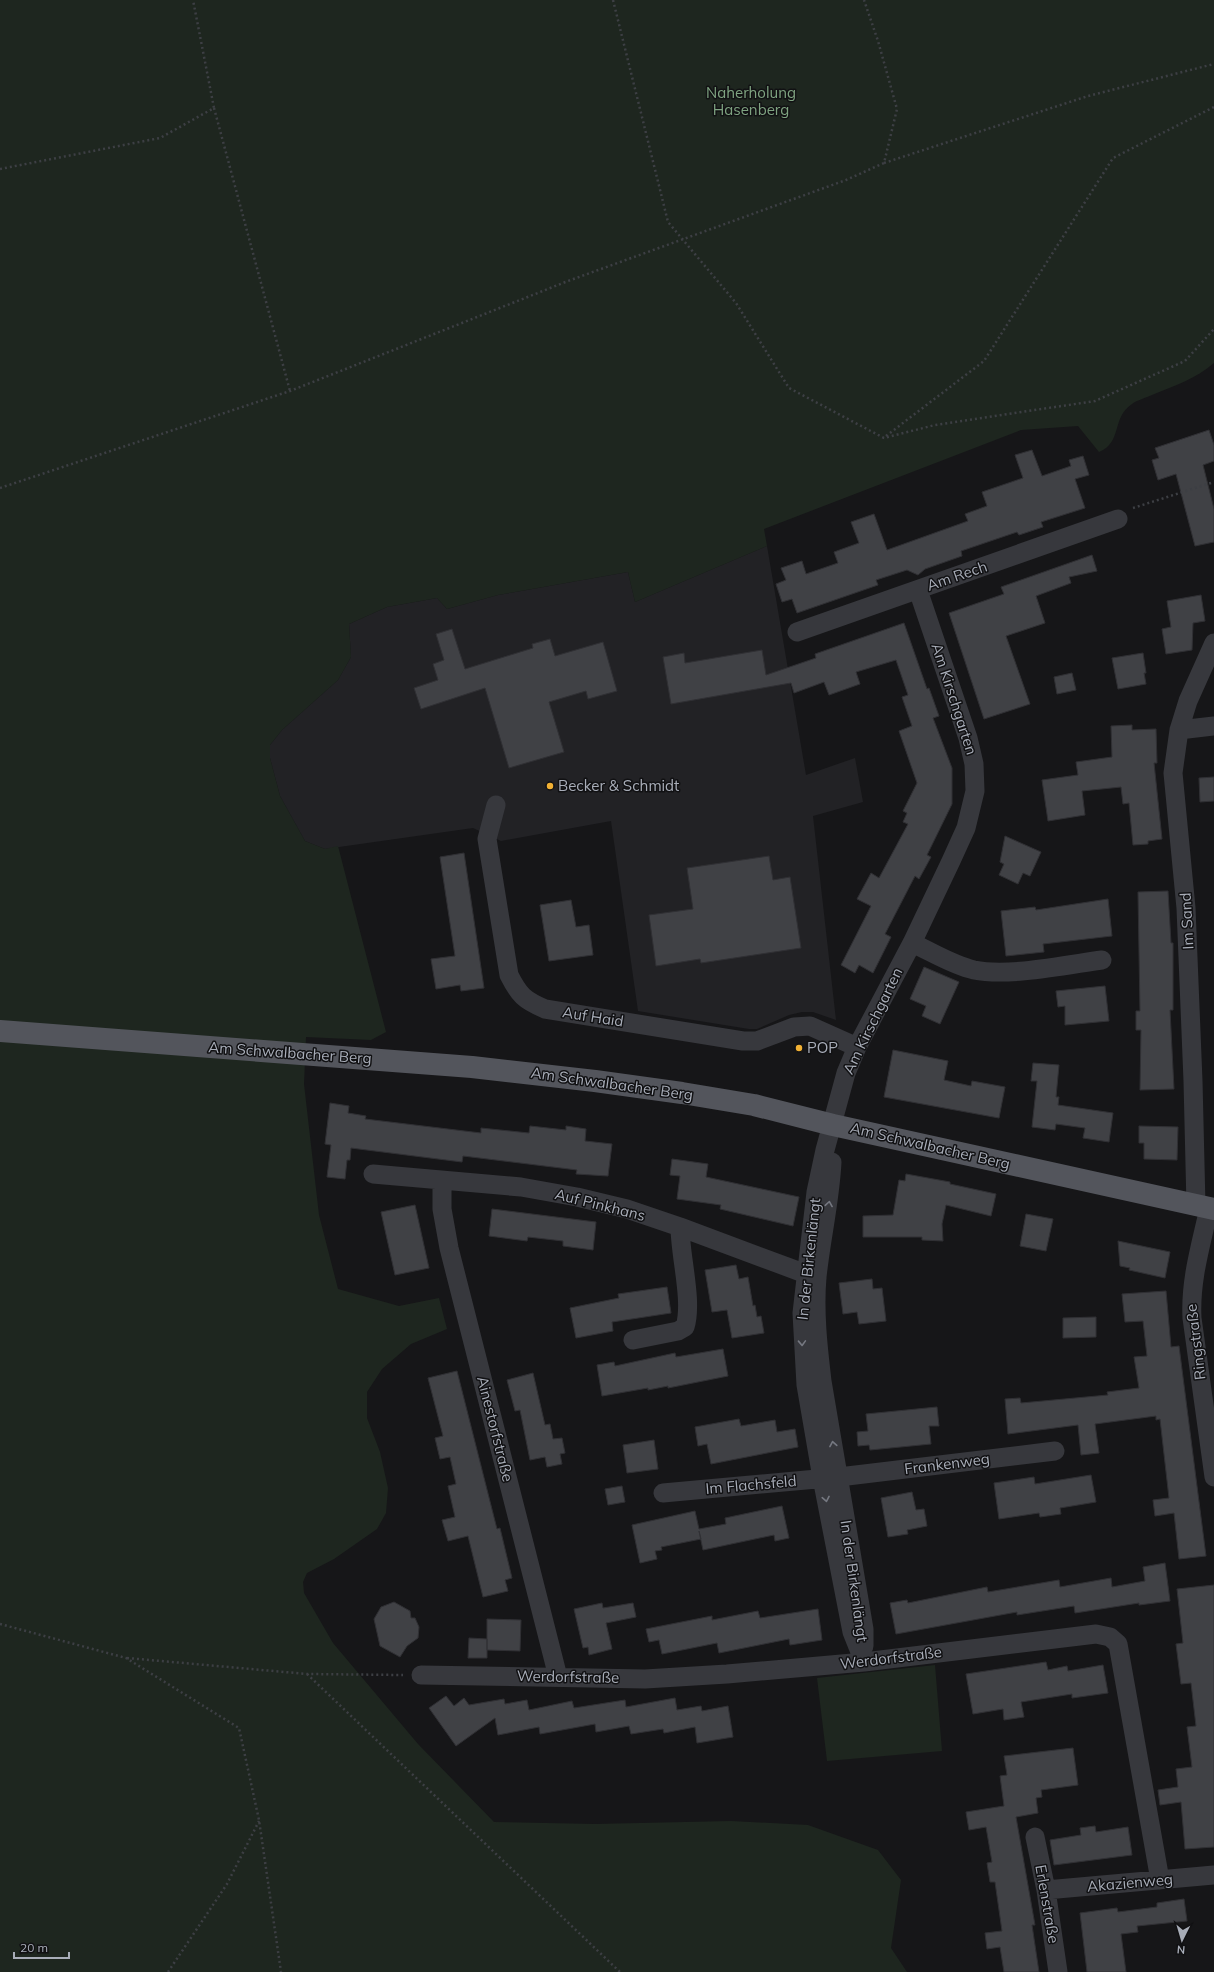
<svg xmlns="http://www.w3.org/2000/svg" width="1214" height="1972" viewBox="0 0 1214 1972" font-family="Mulish,sans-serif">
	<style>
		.built { fill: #222225 }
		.green { fill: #1e261f }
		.building { fill: #404145; stroke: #303034 }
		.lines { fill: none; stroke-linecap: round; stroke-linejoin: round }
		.path { stroke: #3d3f44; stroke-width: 2.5; stroke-dasharray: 2 3; stroke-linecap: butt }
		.minor { stroke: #37383d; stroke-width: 19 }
		.major { stroke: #53555c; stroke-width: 22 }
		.oneway { stroke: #757881 }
		.poi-dot { fill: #f2b134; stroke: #111113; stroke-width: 1.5 }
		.labels { text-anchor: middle; stroke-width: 3; stroke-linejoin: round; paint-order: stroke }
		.park-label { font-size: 15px; fill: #7fa381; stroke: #111113 }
		.street-label { font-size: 15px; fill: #a8adb8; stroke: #111113 }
		.poi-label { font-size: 15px; fill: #a8adb8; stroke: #111113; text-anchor: start }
	</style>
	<rect width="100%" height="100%" fill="#161618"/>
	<path class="built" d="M767,546L806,775L855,758L863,802L813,816L836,1020L813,1012H802L789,1015L757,1029H749L638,1011L611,821L501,841L473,828L325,849L305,841L280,796L270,758V745L282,730L338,680L351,657L349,624L387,607L437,598L447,609L498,595L628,572L635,602Z"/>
	<path class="green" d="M0,0H1214V363C1196,379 1173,386 1152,395C1146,398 1137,400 1132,404C1111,418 1123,442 1099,452L1078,426L1021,430L764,529L767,546L635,602L628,572L498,595L447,609L437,598L387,607L349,624L351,657L338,680L282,730L270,745V758L280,796L305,841L325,849L338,846L386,1032L371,1040L306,1037L304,1084L319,1215L338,1289L399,1306L439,1298L447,1329L411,1344L382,1369L367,1392V1418L380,1452L388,1488L386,1513L377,1529L334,1559L307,1573L303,1582L304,1593L333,1643L418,1744L494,1822L595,1824L731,1821L808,1825L878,1850L901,1880L891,1948L907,1972H0Z
		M935,1665L942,1751L827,1761L817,1678Z"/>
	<path class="building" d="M1209,430L1214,445V461L1203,465L1214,509V542L1195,546L1176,474L1158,480L1152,460L1159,458L1155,448Z
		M1032,450L1042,476L1071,466L1069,460L1083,456L1089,475L1075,479L1085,508L1041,522L1043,527L1019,535L1017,532L961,551L962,556L925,569L918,575L907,570L876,580L878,585L797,613L792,599L782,602L776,584L786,580L781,568L802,561L806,574L838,563L834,552L859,543L851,522L874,514L887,550L968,521L965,514L987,506L982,492L1023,478L1015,455Z
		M1092,555L1097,571L1069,577L1071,583L1036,596L1045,623L1006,636L1030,704L984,719L949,613L1004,594L1001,587Z
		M1201,595L1205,621L1193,623L1192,650L1166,654L1162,629L1171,627L1167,601Z
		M904,623L927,689L929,688L939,716L933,718L952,768V804L927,855L931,857L919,879L915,876L885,934L891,937L873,973L859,965L855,973L841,965L871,906L857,899L871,873L879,878L908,824L903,822L907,813L903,811L917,783L899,731L912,726L902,697L908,695L896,660L856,672L860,684L829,695L824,682L794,693L791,683L671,704L663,657L684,653L685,663L762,650L766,675L816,658L815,654Z
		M452,629L465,669L533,648L532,644L550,639L555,656L603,642L617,691L588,699L586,691L549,702L564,752L509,768L485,688L421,709L414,688L438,680L433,664L444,660L436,634Z
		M1143,653L1146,673H1144L1146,684L1118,689L1112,658Z
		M1072,673L1076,690L1057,694L1054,677Z
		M1132,725V730L1156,729L1157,763H1154L1162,839L1148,841V844L1133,845L1129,803L1123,804L1121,787L1082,791L1085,815L1048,821L1042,780L1078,775L1076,762L1112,757L1111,726Z
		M1214,777V801L1200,802L1199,778Z
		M1005,836L1041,852L1030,876L1023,873L1018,884L999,875L1004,864L1000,862Z
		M464,853L484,988L461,991L460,985L436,989L431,959L455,956L440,857Z
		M769,856L773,880L790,877L801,948L701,963L700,959L656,966L649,915L693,909L687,868Z
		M1168,891L1171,943H1173V1010H1170L1174,1089L1140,1090L1141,1030H1136V1011H1140L1138,892Z
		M1108,899L1112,936L1043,944L1044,952L1006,956L1001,911L1035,907L1036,910Z
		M571,900L576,927L589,925L593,955L549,961L540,905Z
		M924,967L959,982L940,1024L922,1016L926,1006L910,999Z
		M1105,986L1109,1021L1065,1025V1006L1058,1007L1056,991Z
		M893,1050L948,1061L944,1080L971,1086L972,1081L1005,1087L999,1118L884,1097Z
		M1033,1063L1059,1065L1056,1097H1059L1058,1105L1113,1113L1109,1142L1083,1138L1085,1128L1056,1124L1055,1130L1032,1127L1037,1081H1031Z
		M330,1103L349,1106L348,1113L366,1116L365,1119L481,1133V1128L529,1133L530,1126L566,1130V1126L586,1129L585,1141L612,1144L608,1176L576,1174L577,1170L463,1156L462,1162L351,1148L350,1160H347L345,1179L327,1177L331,1145L325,1144Z
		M1139,1126L1178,1127L1177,1160L1144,1159V1143H1139Z
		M672,1159L708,1164L706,1177L799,1197L793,1226L720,1209L721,1205L677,1199L680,1176L670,1175Z
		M906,1174L950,1182V1184L996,1194L991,1216L946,1205L942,1224L943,1241L922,1240V1237H863V1216L893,1215L899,1180L905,1181Z
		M415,1205L429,1268L395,1275L381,1212Z
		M492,1209L596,1222L593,1250L563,1246V1241L528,1237L527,1241L489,1236Z
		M1026,1214L1053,1219L1046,1251L1020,1246Z
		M1118,1241L1170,1252L1165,1278L1129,1270L1130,1268L1120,1266Z
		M736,1265L739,1279L748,1277L753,1306L755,1305L757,1317L761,1316L764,1333L732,1338L727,1310L712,1312L705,1270Z
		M872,1279L873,1289L882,1288L886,1321L859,1324L857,1312L843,1314L839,1283Z
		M667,1287L671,1313L612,1322L613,1331L576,1338L570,1308L619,1298L618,1294Z
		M1166,1291L1171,1347L1179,1346L1206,1556L1179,1559L1174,1513L1155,1516L1153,1500L1169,1498L1160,1419L1156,1420V1416L1095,1424L1099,1453L1081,1455L1078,1425L1008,1434L1005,1399L1020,1398L1021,1403L1108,1395L1107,1392L1139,1388L1134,1357L1147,1356L1143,1321L1125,1322L1122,1294Z
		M1096,1317V1337L1063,1338V1318Z
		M723,1349L728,1376L668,1388V1386L648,1390V1388L602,1396L597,1365L614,1362L615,1366L675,1353L676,1357Z
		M457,1371L497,1529L500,1528L512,1578L505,1580L508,1591L483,1597L468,1536L448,1541L442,1520L455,1517L448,1486L456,1484L450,1457L440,1459L435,1438L443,1436L428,1378Z
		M533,1373L545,1425L550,1424L553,1439L562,1438L565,1453L560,1454L562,1464L547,1467L545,1457L530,1460L520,1410L515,1411L507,1380Z
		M937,1407L939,1426H929L931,1444L870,1450L869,1445L858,1446L857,1432L868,1431L866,1414Z
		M739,1419L741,1426L775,1420L777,1432L795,1429L798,1447L711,1464L707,1444L698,1446L695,1427Z
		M654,1440L658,1469L627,1473L623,1445Z
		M1091,1475L1096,1502L1060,1508L1061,1514L1040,1517L1039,1513L999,1519L994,1483L1034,1477L1035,1484Z
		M622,1486L625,1502L608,1505L605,1489Z
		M912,1492L916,1510L924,1509L927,1526L907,1530L908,1534L888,1537L881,1498Z
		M782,1506L789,1538L775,1541L774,1535L703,1550L699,1531L701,1539L661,1547L662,1550L655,1551L657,1559L640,1563L632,1525L695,1511L699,1529L726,1524L725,1518Z
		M1165,1563L1170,1601L1139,1605V1603L1075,1613L1074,1606L1017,1615V1612L896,1634L890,1603L907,1600L908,1603L987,1587L988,1592L1059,1580L1060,1587L1111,1578L1112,1587L1145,1581L1143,1567Z
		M1214,1585V1847L1185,1849L1181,1802L1160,1805L1158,1790L1178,1787L1176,1769L1192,1767L1187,1727L1196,1726L1191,1683L1181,1684L1176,1644L1183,1643L1177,1589Z
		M394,1602L410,1611L411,1618H415L419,1627L418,1638L407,1646L400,1657L380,1646L374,1619L381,1607Z
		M602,1603L603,1608L633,1603L636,1617L606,1623L612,1649L589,1655L588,1647L583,1648L574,1609Z
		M818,1609L822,1640L790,1645L789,1639L719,1653L717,1643L662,1654L659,1640L649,1642L646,1629L712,1616V1620L758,1611L760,1618Z
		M487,1619L521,1620L520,1651L487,1650Z
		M469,1638L487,1639V1658H468Z
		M1046,1662L1048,1670L1067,1666L1068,1671L1103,1665L1108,1693L1072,1698V1694L1021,1702L1024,1717L1004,1720L1003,1709L973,1714L966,1674Z
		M446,1696L454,1706L464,1698L469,1705L504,1699L505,1704L527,1700L529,1710L572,1701L574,1708L625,1700L626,1707L675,1698L677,1710L701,1706L702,1711L728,1706L733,1737L697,1743L695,1727L664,1733L663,1729L631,1734L629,1726L596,1732L595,1724L540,1734L539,1727L498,1735L495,1718L456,1746L429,1708Z
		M1073,1748L1078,1785L1041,1790L1042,1797L1036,1798L1038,1813L1016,1817L1035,1925H1032L1039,1972H1004L1000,1947L987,1949L985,1933L1002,1931L995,1882H990L987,1863L992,1862L986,1827L969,1830L966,1812L1004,1806L1000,1776L1007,1775L1004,1756Z
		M1095,1826L1096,1832L1128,1827L1132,1855L1054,1865L1050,1840L1081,1835L1080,1828Z
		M1184,1899L1187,1921L1137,1926L1138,1932L1121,1934L1126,1972H1087L1080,1913L1117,1908L1118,1912L1157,1907V1903Z"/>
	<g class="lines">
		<path class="path" d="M613,0L668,222L736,303L789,388L884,438L935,425L1095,401L1185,361L1214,329
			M214,108L290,391
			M884,163L1088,96L1214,64
			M0,169L160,138L214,108L193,0
			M886,436L984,361L1113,158L1214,107
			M0,488L290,391L568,281L846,180L884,163L897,109L878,41L864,0
			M1133,508L1214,482
			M0,1624L126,1658L239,1728L259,1820L281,1972
			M127,1658L307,1674L403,1675
			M307,1674L620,1972
			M168,1972L227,1884L259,1821"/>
		<path class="minor" d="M797,632L1118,519
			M1179,730L1214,726
			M496,805L487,839L509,975C519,995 524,1000 545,1009L743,1041H757L794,1027L810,1026L857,1047
			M912,943C932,952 952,965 974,970C1009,977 1066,965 1102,960
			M832,1162C830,1201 821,1239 817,1277C814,1312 818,1347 822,1381L864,1629V1646
			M373,1174L521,1187L577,1197L627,1209L680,1227L817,1278
			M442,1181V1209L449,1248L558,1677
			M1196,1206L1193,1081L1186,908L1173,773L1179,730L1188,701L1214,643
			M1209,1208C1201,1245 1190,1280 1192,1318L1214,1477
			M633,1340L678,1331L685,1327C693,1301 680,1256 680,1227
			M663,1493L839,1477L1055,1451
			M864,1662L852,1632L822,1478L806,1385L802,1313L816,1192L825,1150L846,1073L857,1047L912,943L951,861L966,828L975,791L974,764L968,738L918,590
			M421,1675L645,1679L727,1674L864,1662L1096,1634L1110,1637L1118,1644L1160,1880
			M1035,1837L1046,1890L1058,1972
			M1046,1890L1214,1875"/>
		<path class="major" d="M0,1031L472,1067L595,1081L682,1093L754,1105L833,1125L1214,1209"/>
	</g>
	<defs><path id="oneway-chevron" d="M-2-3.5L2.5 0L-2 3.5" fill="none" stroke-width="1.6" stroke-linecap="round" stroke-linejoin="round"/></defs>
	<g class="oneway">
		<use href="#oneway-chevron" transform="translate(829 1204) rotate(-81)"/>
		<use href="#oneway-chevron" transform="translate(802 1343) rotate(88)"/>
		<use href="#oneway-chevron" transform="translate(833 1444) rotate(-100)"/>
		<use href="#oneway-chevron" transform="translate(826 1499) rotate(79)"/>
	</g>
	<g class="poi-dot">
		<circle cx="550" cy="786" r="4"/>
		<circle cx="799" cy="1048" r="4"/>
	</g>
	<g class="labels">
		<g class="park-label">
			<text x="751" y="98">Naherholung<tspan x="751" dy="17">Hasenberg</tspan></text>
		</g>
		<g class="street-label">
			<text transform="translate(957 576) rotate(-19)" y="5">Am Rech</text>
			<text transform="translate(954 699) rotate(72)" y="5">Am Kirschgarten</text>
			<text transform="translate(1187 921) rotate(-93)" y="5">Im Sand</text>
			<text transform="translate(593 1017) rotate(9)" y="5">Auf Haid</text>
			<text transform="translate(873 1021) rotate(-64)" y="5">Am Kirschgarten</text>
			<text transform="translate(290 1053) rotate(4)" y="5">Am Schwalbacher Berg</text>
			<text transform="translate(612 1084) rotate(8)" y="5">Am Schwalbacher Berg</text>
			<text transform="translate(930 1146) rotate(13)" y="5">Am Schwalbacher Berg</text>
			<text transform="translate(600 1205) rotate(14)" y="5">Auf Pinkhans</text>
			<text transform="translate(809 1259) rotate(-84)" y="5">In der Birkenlängt</text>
			<text transform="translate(1196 1342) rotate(-97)" y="5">Ringstraße</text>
			<text transform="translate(495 1429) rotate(76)" y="5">Ainestorfstraße</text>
			<text transform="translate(947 1464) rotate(-7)" y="5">Frankenweg</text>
			<text transform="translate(751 1485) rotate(-5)" y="5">Im Flachsfeld</text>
			<text transform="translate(854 1581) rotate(82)" y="5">In der Birkenlängt</text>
			<text transform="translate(891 1658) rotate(-7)" y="5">Werdorfstraße</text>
			<text transform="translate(568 1677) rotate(1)" y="5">Werdorfstraße</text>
			<text transform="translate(1130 1883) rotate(-5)" y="5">Akazienweg</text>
			<text transform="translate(1047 1904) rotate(80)" y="5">Erlenstraße</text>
		</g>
		<g class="poi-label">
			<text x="558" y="791">Becker &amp; Schmidt</text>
			<text x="807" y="1053">POP</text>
		</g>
	</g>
	<g transform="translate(1182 1940) rotate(185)" stroke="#111113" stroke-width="3" paint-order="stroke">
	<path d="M0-3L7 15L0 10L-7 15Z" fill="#a8adb8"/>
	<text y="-6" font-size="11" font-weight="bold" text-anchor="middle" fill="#a8adb8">N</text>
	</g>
	<path d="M14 1952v6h55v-6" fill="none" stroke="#a8adb8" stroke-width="2"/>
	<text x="20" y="1952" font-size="12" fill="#a8adb8" stroke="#111113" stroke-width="3" paint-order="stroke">20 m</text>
</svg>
